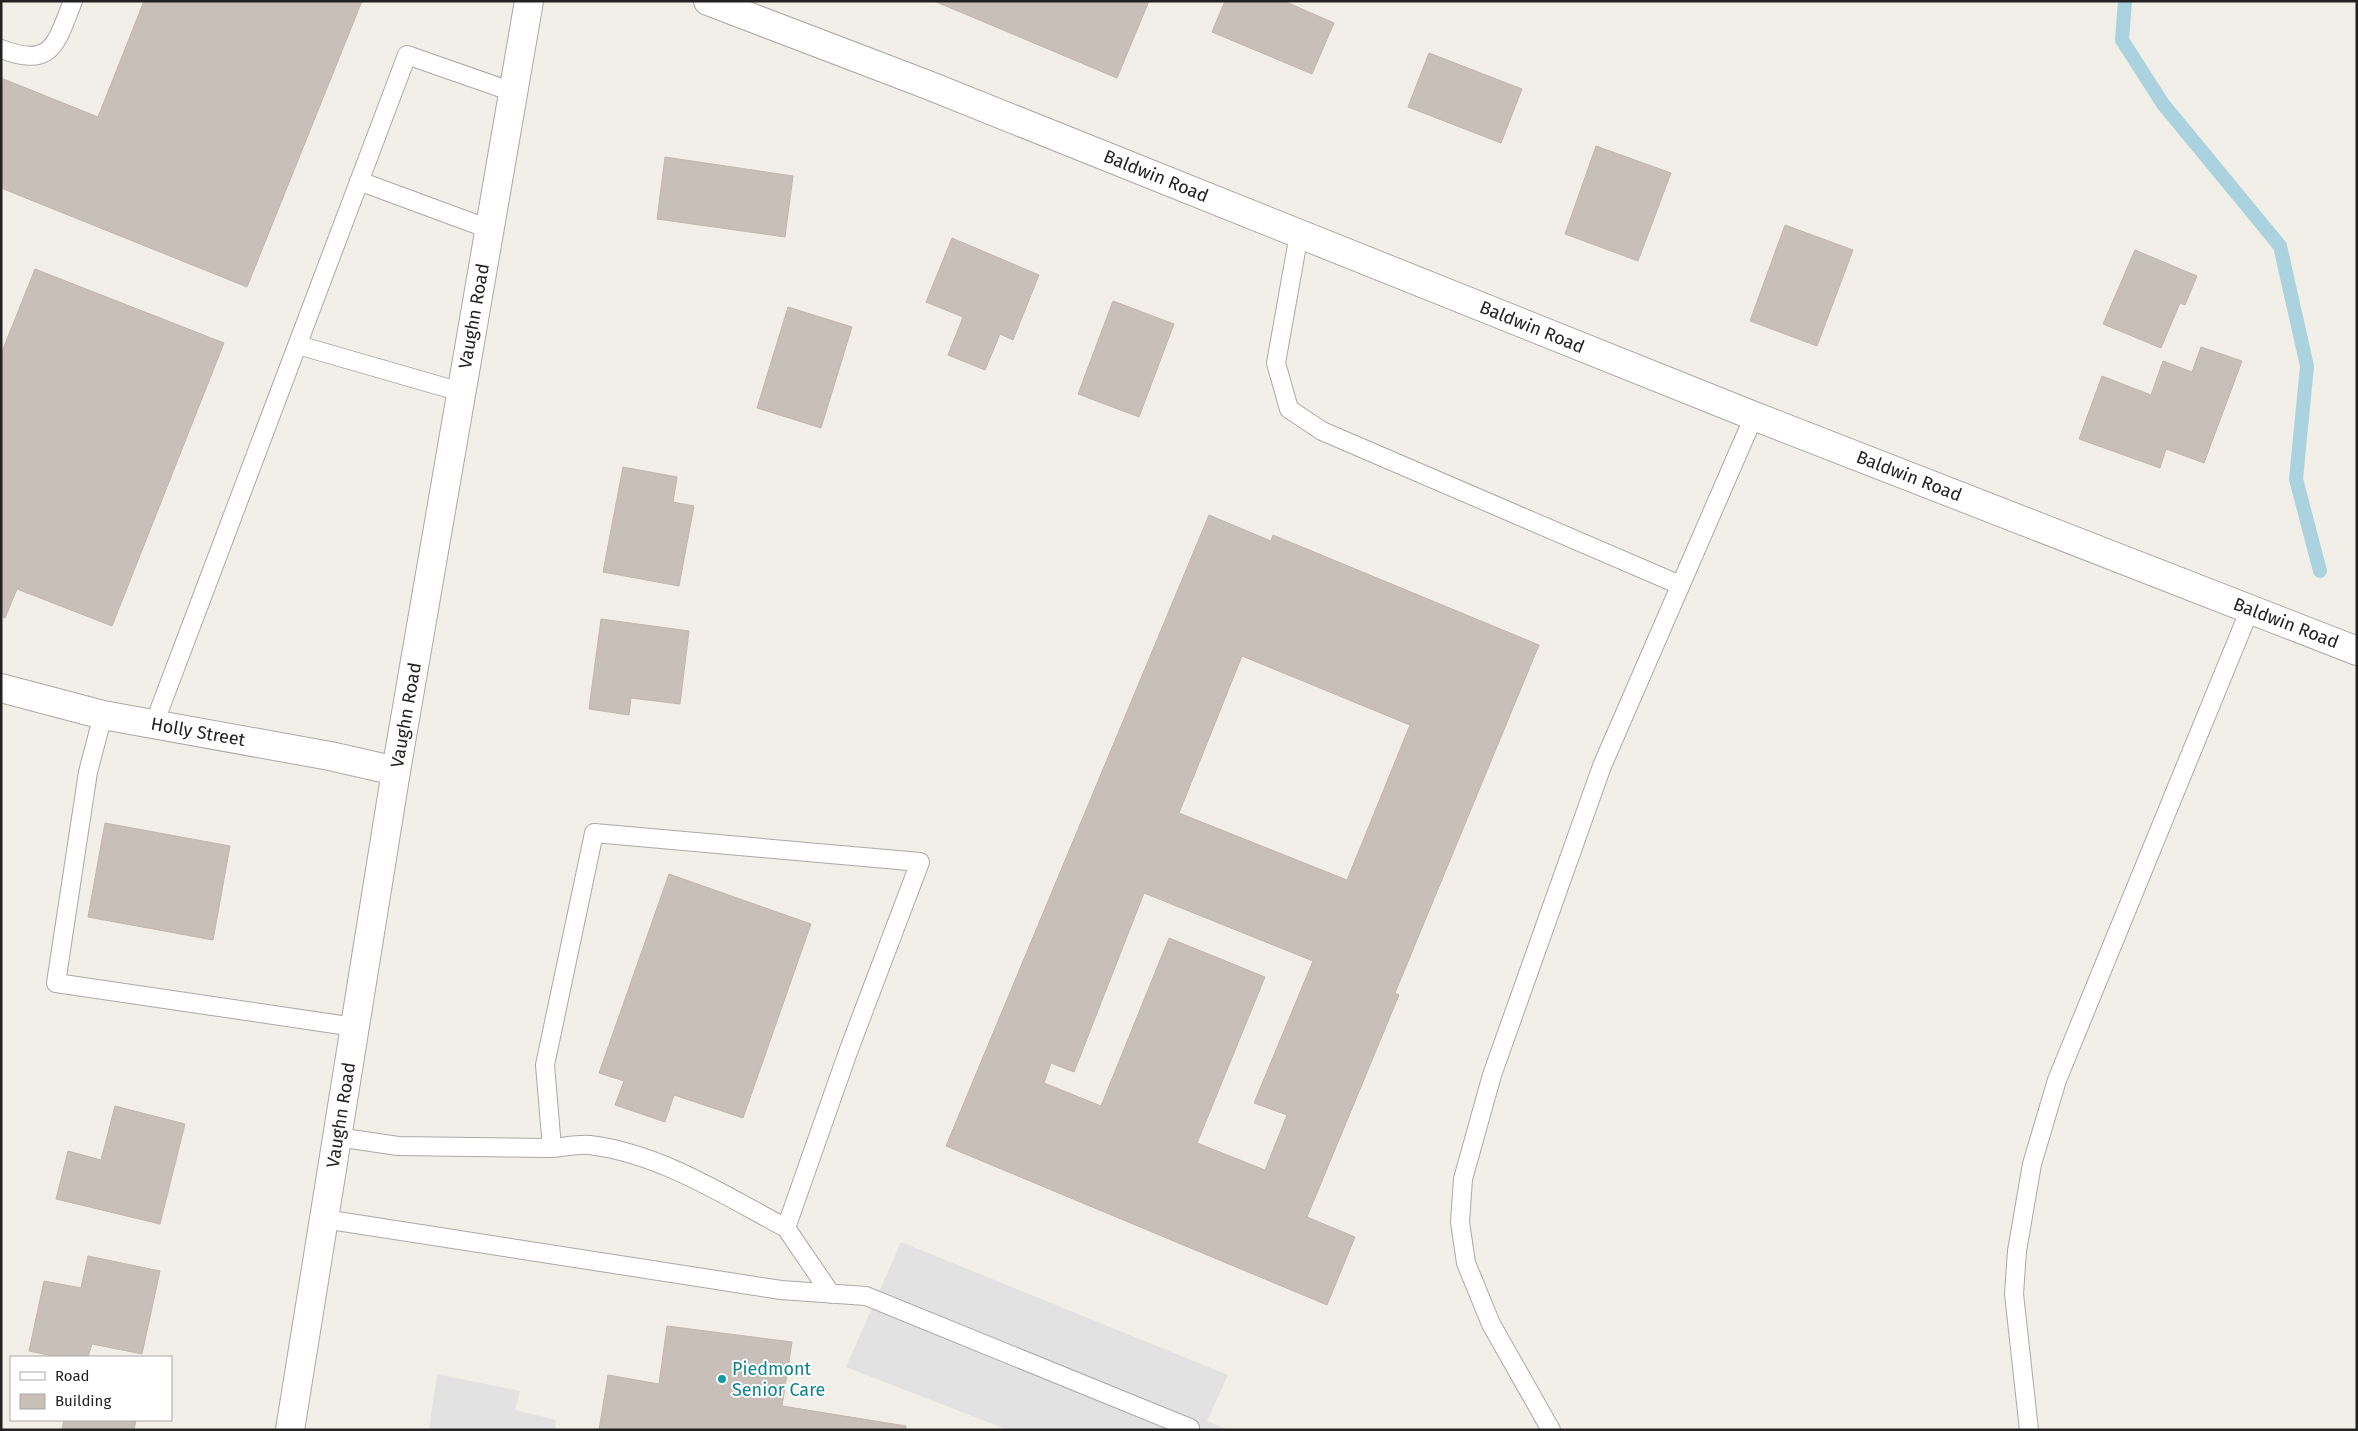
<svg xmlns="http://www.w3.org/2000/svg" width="2358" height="1431" viewBox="0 0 2358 1431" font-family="'Fira Sans',sans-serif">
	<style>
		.parking { fill: #e2e2e2 }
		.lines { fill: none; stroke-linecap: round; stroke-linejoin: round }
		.stream { stroke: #aad3df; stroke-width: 14 }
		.building { fill: #c7bfb8; stroke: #c4b6ab; fill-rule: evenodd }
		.service-casing { stroke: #a9a9a9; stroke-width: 20 }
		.minor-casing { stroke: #a9a9a9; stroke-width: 30 }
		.tertiary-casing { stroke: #a9a9a9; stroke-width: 30 }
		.service { stroke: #fff; stroke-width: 18 }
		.minor { stroke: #fff; stroke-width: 28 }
		.tertiary { stroke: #fff; stroke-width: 28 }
		.culture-dot { fill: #0f9aa8; stroke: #fff; stroke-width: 2 }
		.labels { text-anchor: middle; stroke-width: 4; stroke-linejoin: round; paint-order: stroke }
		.street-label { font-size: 18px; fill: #222; stroke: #fff }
		.culture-label { font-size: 18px; fill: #0d838f; stroke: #fff; text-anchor: start }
	</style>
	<rect width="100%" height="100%" fill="#f2efe9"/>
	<path class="parking" d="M901,1242L1228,1375L1207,1421L1228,1430H1008L846,1367Z
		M437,1374L520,1391L515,1410L556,1420L555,1430H429Z"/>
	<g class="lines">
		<path class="stream" d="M2125,1L2122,40L2163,104L2280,246L2307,366L2296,479L2320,571"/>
	</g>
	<path class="building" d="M144,1H362L247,287L1,188V78L98,117Z
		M934,1H1149L1117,78Z
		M1225,1H1284L1334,23L1312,74L1212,32Z
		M1429,53L1522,89L1501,143L1408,107Z
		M1596,146L1671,173L1638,261L1565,234Z
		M665,157L793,176L785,237L657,219Z
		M1785,225L1853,250L1817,346L1750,321Z
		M952,238L1039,275L1013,340L1000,334L985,370L948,355L963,317L926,302Z
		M2135,250L2197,276L2185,305L2180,303L2161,348L2103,324Z
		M35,269L224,343L112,626L17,589L5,618L1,616V354Z
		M1113,301L1174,324L1139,417L1078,394Z
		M788,307L852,327L821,428L757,408Z
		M2201,347L2242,361L2204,463L2166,449L2160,468L2079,439L2102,376L2151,395L2163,361L2192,372Z
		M623,467L677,477L673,502L694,506L679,586L603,572Z
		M1209,515L1271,541L1273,535L1539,645L1395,993L1399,995L1307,1217L1355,1237L1327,1305L946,1146ZM1242,656L1410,725L1347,880L1179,813ZM1144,893L1313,961L1254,1103L1287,1115L1265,1170L1197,1143L1265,977L1169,938L1101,1106L1044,1083L1051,1063L1074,1072Z
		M601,619L689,631L680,704L631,698L629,715L589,709Z
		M105,823L230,846L213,940L88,917Z
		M669,874L811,924L743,1118L674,1095L665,1122L615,1105L624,1081L599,1073Z
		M115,1106L185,1124L160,1224L56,1199L68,1151L101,1160Z
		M88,1256L160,1271L142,1354L92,1344L88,1357H57L29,1351L44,1281L81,1288Z
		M667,1326L792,1342L782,1406L906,1426V1430H599L608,1375L659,1384Z
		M64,1420H136L134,1430H62Z"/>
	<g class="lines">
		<defs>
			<path id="service" d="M1,49C53,69 56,43 73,1
				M359,181L489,229
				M1299,234L1276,363L1289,409L1322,431L1680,585
				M298,345L461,392
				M103,715L88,772L56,983L355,1027
				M154,724L407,55L513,92
				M337,1137L398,1146L552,1148L545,1065L594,833L920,862L848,1052L786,1228C724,1195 661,1154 590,1145C578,1144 564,1147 552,1148
				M324,1219L781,1290L866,1296L1190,1428L1189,1430
				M786,1228L831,1294
				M1551,1430L1491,1324L1466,1263L1460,1222L1463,1179L1492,1075L1602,766L1754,416
				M2029,1430L2014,1294L2017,1251L2032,1164L2057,1080L2250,609"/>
			<path id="minor" d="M708,1L928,85L1754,416L2357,651
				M1,688L103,715L330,756L396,771"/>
			<path id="tertiary" d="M290,1430L396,771L529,1"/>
		</defs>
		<use href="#service" class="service-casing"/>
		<use href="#minor" class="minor-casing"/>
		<use href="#tertiary" class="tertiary-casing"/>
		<use href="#service" class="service"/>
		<use href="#minor" class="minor"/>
		<use href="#tertiary" class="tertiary"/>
	</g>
	<circle class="culture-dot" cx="722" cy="1379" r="5"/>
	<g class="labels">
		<g class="street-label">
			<text transform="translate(1156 176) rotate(22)" y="6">Baldwin Road</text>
			<text transform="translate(474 316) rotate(-80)" y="6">Vaughn Road</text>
			<text transform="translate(1532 327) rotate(22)" y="6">Baldwin Road</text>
			<text transform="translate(1909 476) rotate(21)" y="6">Baldwin Road</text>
			<text transform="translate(2286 623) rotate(21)" y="6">Baldwin Road</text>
			<text transform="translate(406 715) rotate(-80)" y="6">Vaughn Road</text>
			<text transform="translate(198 732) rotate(10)" y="6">Holly Street</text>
			<text transform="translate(341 1115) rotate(-81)" y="6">Vaughn Road</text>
		</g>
		<g class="culture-label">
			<text x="732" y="1375">Piedmont<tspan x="732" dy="21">Senior Care</tspan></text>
		</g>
	</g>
	<rect width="2358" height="1431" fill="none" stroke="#222222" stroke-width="5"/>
	<rect x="10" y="1356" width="162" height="65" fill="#ffffff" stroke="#a7a7a7"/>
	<rect x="20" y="1372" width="25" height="8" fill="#ffffff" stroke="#a7a7a7"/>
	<text x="55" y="1381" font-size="15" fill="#222222">Road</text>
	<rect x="20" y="1394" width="25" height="15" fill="#c7bfb8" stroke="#a7a7a7"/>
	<text x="55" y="1406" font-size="15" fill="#222222">Building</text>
</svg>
